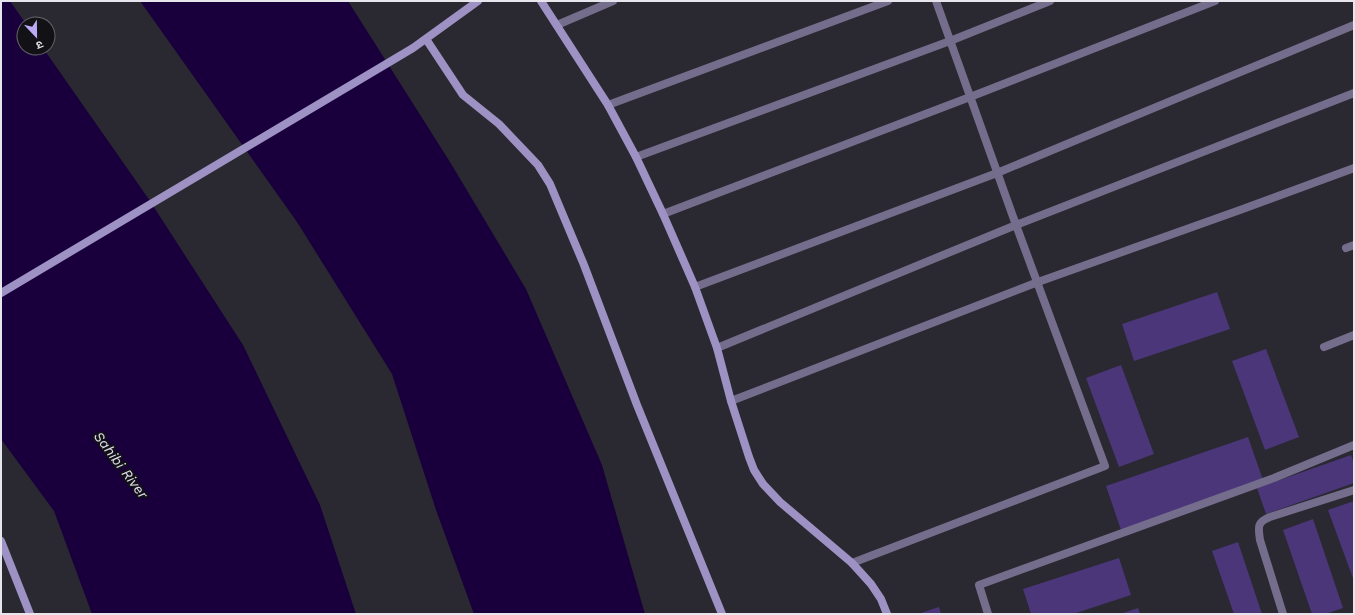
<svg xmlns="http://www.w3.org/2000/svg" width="1355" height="615" viewBox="0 0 1355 615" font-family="'Work Sans','Noto Sans Devanagari',sans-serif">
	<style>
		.water { fill: #19003c }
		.building { fill: #4b3679 }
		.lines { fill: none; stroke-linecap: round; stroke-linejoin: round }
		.lane { stroke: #746d8c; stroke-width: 8 }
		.street { stroke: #746d8c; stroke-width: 8 }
		.secondary { stroke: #9e92c5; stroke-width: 8 }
		.labels { text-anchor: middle; stroke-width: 4; stroke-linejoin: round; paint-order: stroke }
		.water-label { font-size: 14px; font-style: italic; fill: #e1ddf1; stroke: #121115 }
	</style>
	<rect width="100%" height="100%" fill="#2a2831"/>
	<path class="water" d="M1,1H10L26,24H24V48H43L148,198L243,345L320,505L356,614H92L54,511L1,439Z
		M140,1H348L450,162L526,289L602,465L645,614H474L436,510L392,374L297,222Z"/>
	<path class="building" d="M1217,292L1230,329L1134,361L1122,324Z
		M1266,349L1299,437L1265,450L1232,361Z
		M1121,365L1154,454L1119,467L1086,378Z
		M1248,437L1263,480L1121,530L1106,486Z
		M1351,455L1354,464V483L1266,514L1257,488Z
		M1354,501V581L1328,510Z
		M1313,519L1343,608L1325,614H1312L1283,530Z
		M1238,542L1262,614H1234L1212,551Z
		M1119,558L1131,595L1073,614H1031L1023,589Z
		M939,607L941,614H918Z
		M1138,608L1140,614H1120Z"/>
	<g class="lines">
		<path class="lane" d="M988,614L979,585L1274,478L1354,445
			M1283,614L1260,540C1258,527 1257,522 1270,517L1354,490"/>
		<path class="street" d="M557,25L613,1
			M608,105L888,1
			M636,157L950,41L1050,1
			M663,214L970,97L1215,1
			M1346,248L1354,245
			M695,287L997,173L1354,25
			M1324,347L1354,335
			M717,348L1016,225L1354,93
			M731,401L1038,282L1240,210L1354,168
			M852,563L1105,466L1016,225L936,1"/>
		<path class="secondary" d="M541,1L608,105L636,157L663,214L695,287L717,348L731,401L749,457L754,470L763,484L780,502L852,563L871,584L881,599L887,614
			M426,39L463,95L499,124L538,165L550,184L584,265L637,405L722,614
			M1,293L413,48L478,1
			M1,541L30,614"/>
	</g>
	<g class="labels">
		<g class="water-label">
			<text transform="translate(121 465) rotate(53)" y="5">Sahibi River</text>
		</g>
	</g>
	<rect width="1355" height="615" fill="none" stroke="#e8e6ed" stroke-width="4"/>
	<g transform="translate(36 36) rotate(158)"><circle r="19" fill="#121115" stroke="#68666b"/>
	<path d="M0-3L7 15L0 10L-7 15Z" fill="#bca9f5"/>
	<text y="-6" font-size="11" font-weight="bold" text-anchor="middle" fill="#e8e6ed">उ</text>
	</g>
</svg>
